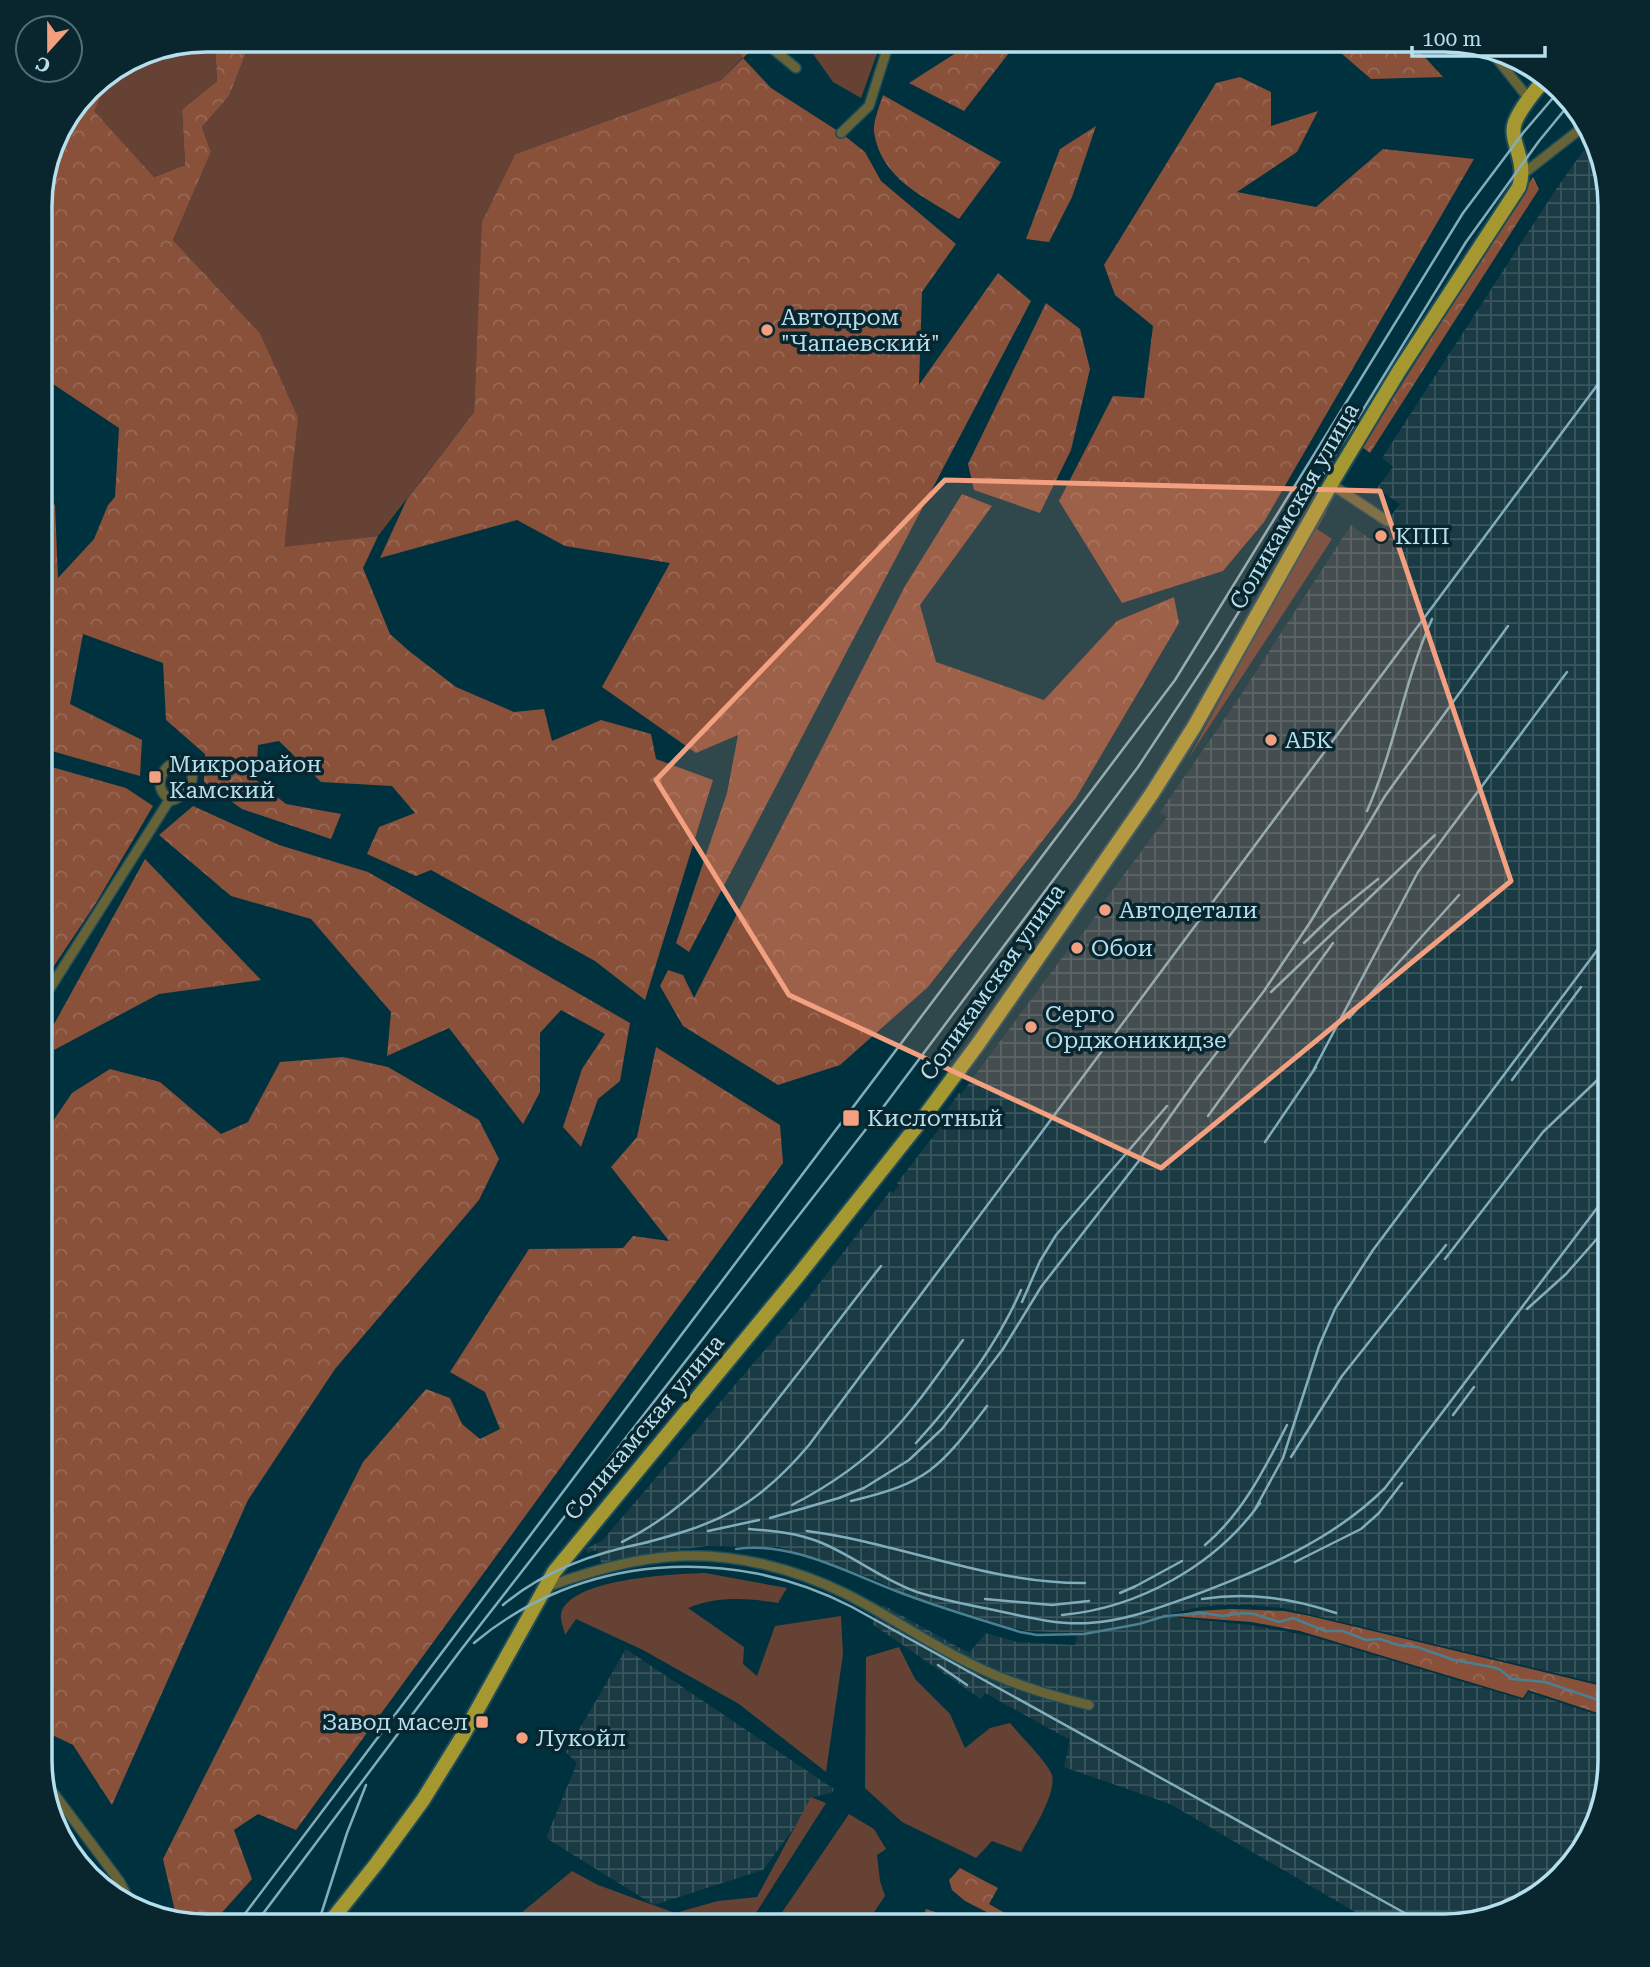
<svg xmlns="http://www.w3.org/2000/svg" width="1650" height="1967" viewBox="0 0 1650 1967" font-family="'Roboto Serif',serif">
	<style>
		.industrial { fill: url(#industrial-grid) }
		.green { fill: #654234 }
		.forest { fill: url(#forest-crowns) }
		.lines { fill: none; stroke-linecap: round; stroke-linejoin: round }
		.stream { stroke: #4a8091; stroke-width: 2.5 }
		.street-casing { stroke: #1d4d5b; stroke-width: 12 }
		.primary-casing { stroke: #1d4d5b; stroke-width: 18 }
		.street { stroke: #686336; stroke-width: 9 }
		.primary { stroke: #a59831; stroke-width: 14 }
		.rail { stroke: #82aebc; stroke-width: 2.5 }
		.marked { fill: #f2a080; fill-opacity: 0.2; stroke: #f2a080; stroke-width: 5; stroke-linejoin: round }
		.poi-dot { fill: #f2a080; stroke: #09262f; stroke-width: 2.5 }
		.labels { text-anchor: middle; stroke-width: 7; stroke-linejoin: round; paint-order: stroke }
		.poi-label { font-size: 23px; fill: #b6dfed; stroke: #09262f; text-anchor: start }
		.street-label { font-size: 23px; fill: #b6dfed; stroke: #09262f }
		.rim { fill: none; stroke: #b6dfed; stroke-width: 3.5 }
	</style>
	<defs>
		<pattern id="industrial-grid" width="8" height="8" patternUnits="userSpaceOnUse" patternTransform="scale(1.75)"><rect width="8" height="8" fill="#1a3a44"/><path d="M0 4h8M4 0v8" fill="none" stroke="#39565f"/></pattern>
		<pattern id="forest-crowns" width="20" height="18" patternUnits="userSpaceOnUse" patternTransform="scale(1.75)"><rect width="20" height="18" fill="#89503a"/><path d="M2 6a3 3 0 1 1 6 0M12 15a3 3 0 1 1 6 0" fill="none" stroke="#976957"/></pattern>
	</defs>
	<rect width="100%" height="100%" fill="#00313f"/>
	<path class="industrial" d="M1586,147L1591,151L1610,207V1686L1283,1608L1252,1605H1223L1200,1607L1160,1616L1251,1625L1310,1636L1524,1700L1528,1692L1610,1719V1760L1592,1834L1544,1893L1443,1927H1381L1170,1804L1064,1767L1070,1740L985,1693L981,1699L872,1624L883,1605L969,1653L986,1633L1017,1642L1075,1645L1078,1633L1027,1631L1009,1627L903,1593L874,1579L779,1547L707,1546L615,1559L602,1565L597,1550L587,1553L585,1549L602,1541L803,1305L890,1191L893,1193L899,1185L897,1183L943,1124L941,1122L945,1116L944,1114L959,1093L961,1094L1070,947L1072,948L1097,914L1096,912L1167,817L1160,812L1239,698L1351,525L1372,540L1400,504L1377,488L1393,467L1382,458L1554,192Z
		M626,1649L834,1789L832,1793L813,1797L794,1828L763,1870L654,1905L546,1838L577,1763L566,1752Z"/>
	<path class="green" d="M207,40H731L743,57L721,80L515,154L487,212L482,244L474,412L378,536L283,548L297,418L260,333L173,240L211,152L202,127L229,96L246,53L215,41L217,81L182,111L185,165L154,177L93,111L111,73L144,53Z
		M813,40H882L861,98L833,82L811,51Z
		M1324,509L1327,511L1317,529L1332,539L1188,759Z
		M705,1573L787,1588L778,1603C747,1598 717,1596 688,1608L744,1647L743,1664L757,1676L775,1626L841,1616L843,1654L826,1772L739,1704L643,1650L576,1619L565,1635C564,1629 560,1620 561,1614C569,1578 675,1574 705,1573Z
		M899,1647L915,1679L950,1714L965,1748L990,1728L1010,1723C1019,1734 1049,1764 1052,1775C1057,1794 1030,1835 1021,1852L992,1841L976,1858L902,1822L865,1788L866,1657Z
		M811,1797L826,1803L756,1913L725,1927H644L629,1925L610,1918L609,1927H504L572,1871L598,1885L675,1913L718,1901L757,1897Z
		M849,1814L874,1829L886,1849L877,1855L880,1881L885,1896L864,1927H772Z"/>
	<path class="forest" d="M731,40H762L743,58L771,88L841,133L865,152L881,181L956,244L922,292L919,385L998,273L1031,301L689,952L676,943L727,793L738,735L696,753L602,687L670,563L565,546L517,520L380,558L407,499L474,412L482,222L515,154L721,80L743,58Z
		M946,40H1008L1012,49L964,111L909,83L962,49Z
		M215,41L246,53L229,96L202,127L211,152L173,240L260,333L298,418L284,547L378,536L363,568L390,634L409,651L456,687L514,712L544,709L552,741L601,720L651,734L656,759L713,780L645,1000L595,961L431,870L416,876L367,854L379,827L415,813L392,786L321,782L279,741L258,745L256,780L286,804L341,814L331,839L242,809L204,782L205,754L166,720L163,663L83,634L70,704L142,740L140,776L41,748V491L55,505L58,578L94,539L108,505L115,497L119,428L41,376V196L58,133L97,82L111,73L94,111L154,177L185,165L182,110L217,81Z
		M1327,41H1410L1443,77L1371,79Z
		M1240,77L1271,92V126L1318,111L1297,152L1237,192L1316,207L1383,149L1474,159L1264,522L1223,571L1122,603L1059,501L1113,396L1144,398L1153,326L1115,295L1104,265L1216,83Z
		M883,95L1001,162L959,219C923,196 881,179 874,132C873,121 880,105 883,95Z
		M1096,126L1072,197L1049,242L1026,239L1060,149Z
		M1533,177L1539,189L1370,453L1362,447Z
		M1046,303L1080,329L1090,369L1071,450L1040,513L974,490L968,464Z
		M962,494L992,506L920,605L936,662L1044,700L1117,621L1174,597L1179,623L1076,798L928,987L840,1065L778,1085L683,1026L660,986L668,970L683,975L694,998L905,586Z
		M41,764L126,788L153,806L96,903L40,987Z
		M193,806L279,845L368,872L630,1023L620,1081L598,1099L581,1147L563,1127L582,1069L605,1034L561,1010L540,1033V1092L523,1124L449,1028L387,1056L391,1012L311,919L231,896L159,835Z
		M145,859L261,980L159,994L54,1050L53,1026Z
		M656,1047L780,1125L783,1163L296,1830L258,1814L234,1830L252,1879L209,1927L177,1920L163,1859L363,1462L426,1389L450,1398L462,1424L480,1439L500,1429L485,1392L450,1372L529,1249L623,1248L633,1236L669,1241L611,1167L637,1137Z
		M343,1057L388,1067L479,1120L499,1159L479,1200L335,1369L248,1500L112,1805L73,1745L40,1729V1140L72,1093L110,1069L160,1082L221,1134L248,1122L280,1062Z
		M1232,1609L1284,1611L1310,1616L1610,1688V1717L1528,1690L1523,1698L1300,1631L1251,1622L1172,1616L1196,1611Z
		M960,1868L998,1888L989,1904L1030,1927H1016L965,1901L952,1890L949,1880Z
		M926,1909L947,1916L964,1927H920Z"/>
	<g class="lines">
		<path class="stream" d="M736,1549C791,1541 846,1572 896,1591C937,1607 979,1619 1020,1632L1037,1635L1084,1634L1139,1624L1165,1616L1204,1613L1222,1616L1243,1613L1254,1614L1279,1622L1293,1618L1325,1631H1343L1366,1640L1380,1639L1398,1645L1417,1647L1454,1660L1492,1667L1499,1669L1512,1679L1545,1682L1610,1704"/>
		<defs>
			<path id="street" d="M762,40L796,68
				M1490,50L1529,99
				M841,133L869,106L890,40
				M1523,174L1583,127
				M1331,484L1387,521
				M176,761C203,763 193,794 173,800C153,793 158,769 176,761Z
				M40,1004L170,799
				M546,1587C589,1572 633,1558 680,1556C734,1553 795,1569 844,1593C887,1614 926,1642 969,1663C1008,1683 1047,1695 1089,1705
				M49,1787L120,1882L125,1892L118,1897"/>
			<path id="primary" d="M326,1927L377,1863L423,1800L462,1737L554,1572L797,1277L924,1117L978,1044L1151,795L1194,727L1331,484L1399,371L1519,187C1528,159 1508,141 1515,122C1521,107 1534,92 1544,80"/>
		</defs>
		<use href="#street" class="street-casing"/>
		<use href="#primary" class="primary-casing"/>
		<use href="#street" class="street"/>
		<use href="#primary" class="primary"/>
		<path class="rail" d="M1367,811C1395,748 1404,681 1432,619
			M1304,943L1331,917L1378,879
			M1271,992L1435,835
			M1349,1018L1459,895
			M1312,1073L1418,872L1567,672
			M1512,1080L1581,987
			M1208,1116L1333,943
			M1265,1142L1316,1067
			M1445,1259L1543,1132L1610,1068
			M1022,1302L1040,1261L1056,1235L1167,1106
			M1527,1309L1566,1274L1610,1224
			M1453,1415L1474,1387
			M916,1443C956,1399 997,1345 1021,1290
			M1291,1457L1342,1376L1446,1245
			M851,1501C929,1483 940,1467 987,1406
			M792,1505C827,1487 863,1463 891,1433C918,1405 940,1371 963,1340
			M1254,1511L1283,1458L1319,1346L1335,1309L1373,1250L1610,933
			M770,1518L839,1498L864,1488L909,1460L942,1429L1003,1349L1041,1287L1138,1162L1198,1077L1264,991L1311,921L1385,796L1508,626
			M749,1529C775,1531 798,1533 822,1543C855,1557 883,1580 917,1592C942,1600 968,1605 994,1610C1026,1617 1057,1625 1089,1623C1125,1621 1158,1608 1192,1596C1261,1570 1332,1541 1385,1488L1610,1191
			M708,1531L759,1520
			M807,1531C901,1543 989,1584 1085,1583
			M622,1542C695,1507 744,1443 792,1381C822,1343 851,1304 881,1266
			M640,1544C718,1524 756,1508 809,1445L1610,368
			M1205,1545C1243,1513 1265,1468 1287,1425
			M1295,1562L1361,1529L1379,1513L1402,1483
			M1120,1593L1136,1586L1182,1561
			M985,1599L1052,1605L1089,1601
			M1202,1599C1249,1592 1291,1598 1336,1613
			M503,1605C544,1570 597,1552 649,1542
			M1062,1615C1138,1608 1215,1566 1260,1503
			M474,1643C579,1554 731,1544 852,1607L1430,1927
			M938,1665L967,1685
			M235,1927L1175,680L1463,213L1523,133L1558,92
			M253,1927L460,1651L884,1106L1138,767L1216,649L1466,242L1539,141L1571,102
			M317,1927L347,1833L366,1785"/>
	</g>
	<path class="marked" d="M945,480L1380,491L1511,881L1161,1168L789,995L656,780Z"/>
	<g class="poi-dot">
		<circle cx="767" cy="330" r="7"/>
		<circle cx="1381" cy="536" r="7"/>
		<circle cx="1271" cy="740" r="7"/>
		<rect x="148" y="770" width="14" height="14" rx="3.5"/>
		<circle cx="1105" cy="910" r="7"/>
		<circle cx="1077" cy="948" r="7"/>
		<circle cx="1031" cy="1027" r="7"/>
		<rect x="842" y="1109" width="18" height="18" rx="3.5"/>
		<rect x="475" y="1715" width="14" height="14" rx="3.5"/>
		<circle cx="522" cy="1738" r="7"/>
	</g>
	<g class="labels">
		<g class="poi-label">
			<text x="781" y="325">Автодром<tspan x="781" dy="26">"Чапаевский"</tspan></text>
			<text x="1395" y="544">КПП</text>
			<text x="1285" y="748">АБК</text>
			<text x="169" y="772">Микрорайон<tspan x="169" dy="26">Камский</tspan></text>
			<text x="1119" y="918">Автодетали</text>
			<text x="1091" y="956">Обои</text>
			<text x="1045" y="1022">Серго<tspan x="1045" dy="26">Орджоникидзе</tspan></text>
			<text x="867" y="1126">Кислотный</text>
			<text x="468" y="1730" text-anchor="end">Завод масел</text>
			<text x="536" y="1746">Лукойл</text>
		</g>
		<g class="street-label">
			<text transform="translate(1294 506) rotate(-60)" y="8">Соликамская улица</text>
			<text transform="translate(992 982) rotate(-55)" y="8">Соликамская улица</text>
			<text transform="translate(644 1427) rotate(-50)" y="8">Соликамская улица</text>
		</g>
	</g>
	<path d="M0 0H1650V1967H0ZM206 52H1444A154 154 0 0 1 1598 206V1760A154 154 0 0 1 1444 1914H206A154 154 0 0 1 52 1760V206A154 154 0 0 1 206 52Z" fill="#09262f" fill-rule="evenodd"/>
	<path class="rim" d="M206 52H1444A154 154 0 0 1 1598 206V1760A154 154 0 0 1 1444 1914H206A154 154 0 0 1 52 1760V206A154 154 0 0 1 206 52Z"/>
	<g transform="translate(49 49) rotate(201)"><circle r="33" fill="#09262f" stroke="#4e707b" stroke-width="2"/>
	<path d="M0-5L12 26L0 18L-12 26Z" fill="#f2a080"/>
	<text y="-10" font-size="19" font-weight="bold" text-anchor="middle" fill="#b6dfed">С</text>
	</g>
	<path d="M1412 46v10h133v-10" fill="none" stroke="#b6dfed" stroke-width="3.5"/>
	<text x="1422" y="46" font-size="21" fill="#b6dfed" stroke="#09262f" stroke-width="5" paint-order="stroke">100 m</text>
</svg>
